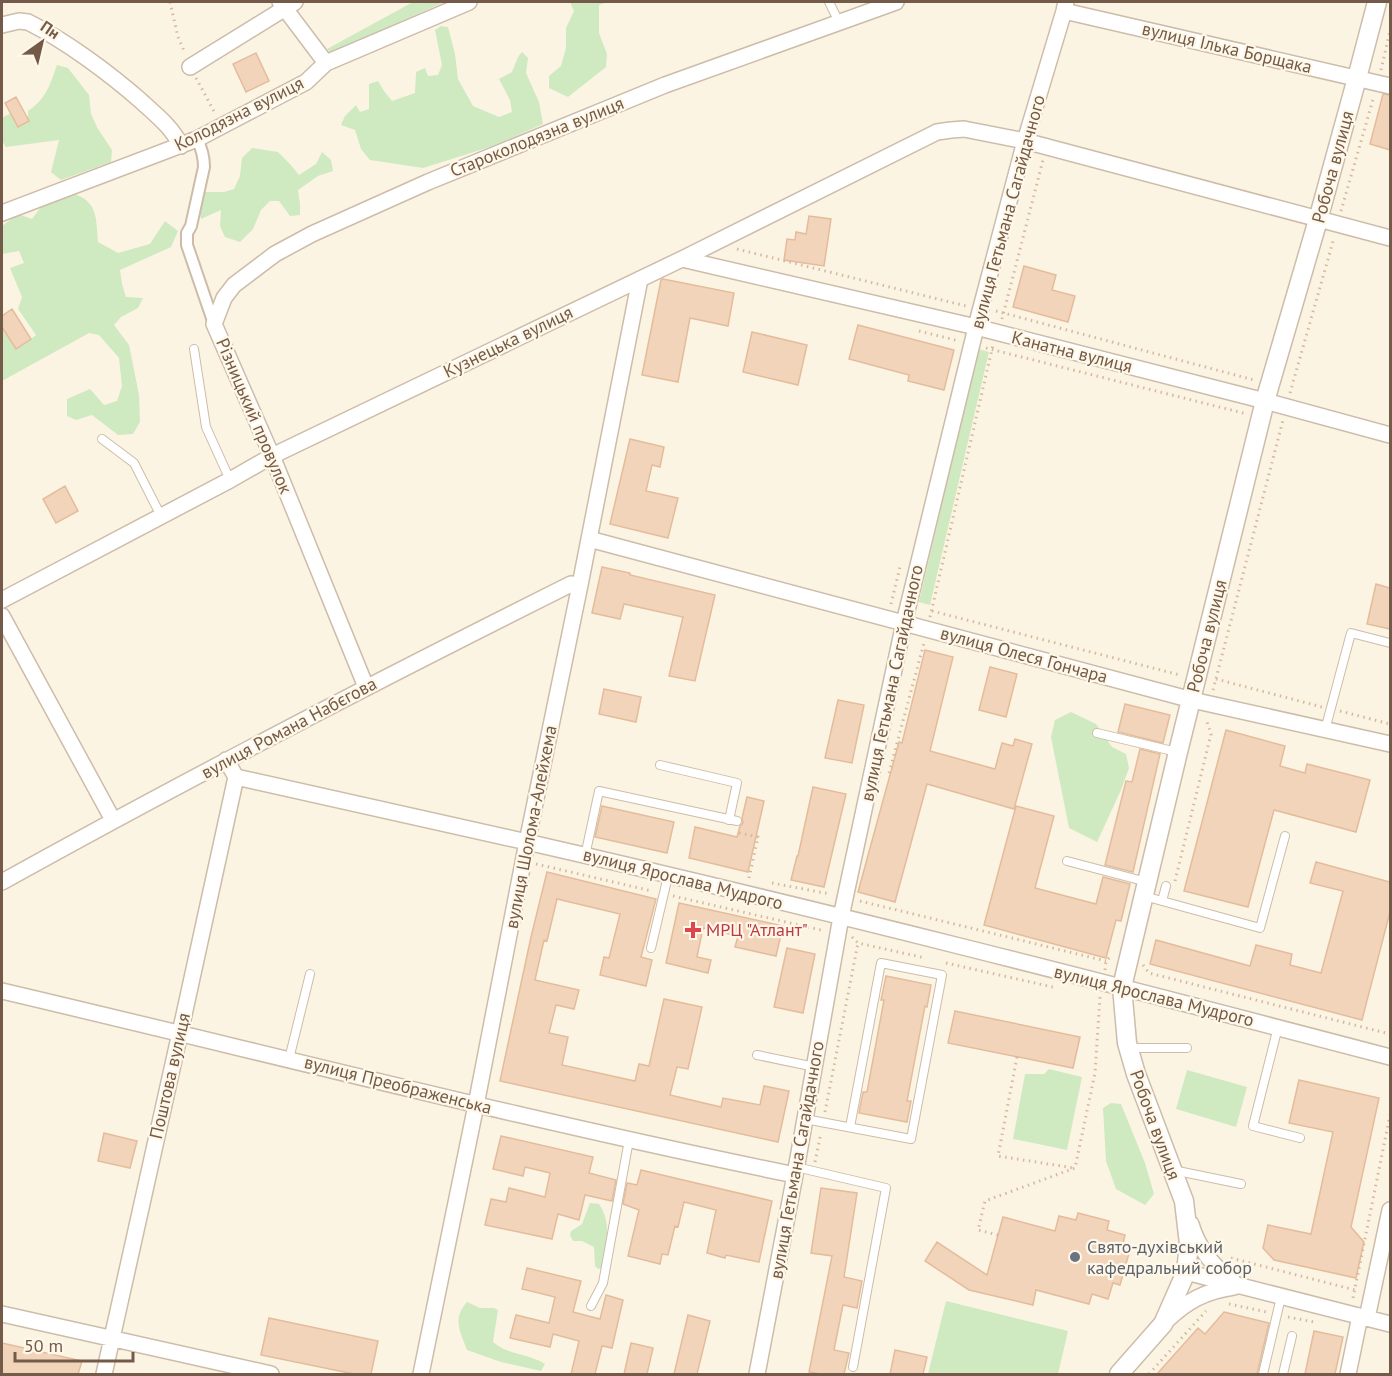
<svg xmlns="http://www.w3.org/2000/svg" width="1392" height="1376" viewBox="0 0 1392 1376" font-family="'PT Sans',sans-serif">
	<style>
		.green { fill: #cfe9c1 }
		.building { fill: #f1d4ba; stroke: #e4bc9b; stroke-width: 1.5 }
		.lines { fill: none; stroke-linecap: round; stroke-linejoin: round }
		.service-casing { stroke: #cdbca9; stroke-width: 10 }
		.pedestrian-casing { stroke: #cdbca9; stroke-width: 14 }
		.minor-casing { stroke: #cdbca9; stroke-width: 18 }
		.tertiary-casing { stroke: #cdbca9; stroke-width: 21 }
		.path { stroke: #d6b89e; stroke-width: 3; stroke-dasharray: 1.5 4.5; stroke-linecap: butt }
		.service { stroke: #fff; stroke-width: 8 }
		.pedestrian { stroke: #fff; stroke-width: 10 }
		.minor { stroke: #fff; stroke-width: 15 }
		.tertiary { stroke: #fff; stroke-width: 18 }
		.health-dot { fill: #e0444e; stroke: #fff8e9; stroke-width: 2 }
		.worship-dot { fill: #6b7280; stroke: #fff8e9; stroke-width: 2 }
		.labels { text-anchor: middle; stroke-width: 4.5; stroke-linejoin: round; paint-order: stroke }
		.street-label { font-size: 18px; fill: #745b49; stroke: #fff8e9 }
		.health-label { font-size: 18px; fill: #be3a42; stroke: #fff8e9; text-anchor: start }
		.worship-label { font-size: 18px; fill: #5b616d; stroke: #fff8e9; text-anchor: start }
	</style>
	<rect width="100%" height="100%" fill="#fcf4e3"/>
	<path class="green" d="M413,2H444L331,53L327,49Z
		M570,2H607L599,5V33L607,54L606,67L568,97L549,88V76L561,66L566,48V28L574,11Z
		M441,26L448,27L455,54L458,79L473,106L499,117L512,112L510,100L499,79L512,72L518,57L522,52L528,58L526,73L539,102L543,124L493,146L423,168L370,160L361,149L355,130L341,125L345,116L356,105L360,112L369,109V84L378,81L384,91L392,101L415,93L416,72L425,68L428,76L438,75L442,65L435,30Z
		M57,65L68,68L89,95L91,114L98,129L112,150L111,162L61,180L51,172L59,140L6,147L2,141V118L11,113L18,127L28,121V111C46,99 50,85 57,65Z
		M252,148L278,152L290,164L299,175L316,164L322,152L331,160L333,171L318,176L298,190L300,204V215L290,216L279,201H270L261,210L253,229L240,242L225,237L220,226L221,210L201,219L199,204L204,192H224L234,189L240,176L242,158Z
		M71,193C98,200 96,218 98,242L118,253L150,244L165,221L178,231L171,247L120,270L122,284L126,297L143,298L138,308L121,317L114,325L129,345L139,395L140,422L133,434L118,435L92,415L76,420L67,416V399L90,389L104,405L117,401L122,386L119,358L99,335L89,333L2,381V327L16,349L31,339L36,335L18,309L22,297L10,268L24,263L19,251L2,254V226L18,214L32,219L41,207Z
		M978,349L989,352L930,605L919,602Z
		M1071,712L1096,724L1112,747L1126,754L1129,768L1121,790L1097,842L1069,828L1051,737L1055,720Z
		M1049,1069L1082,1077L1067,1150L1013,1139L1025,1074H1044Z
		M1187,1070L1247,1087L1236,1127L1176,1109Z
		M1111,1103L1121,1104L1145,1163L1154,1194L1145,1205L1116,1189L1106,1161L1103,1108Z
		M590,1203L599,1204C612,1222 607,1248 602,1268L598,1269L595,1266L594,1247L582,1241H573L570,1235L571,1231L582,1224Z
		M946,1301L1068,1331L1058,1374H928Z
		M467,1302L480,1308H494L498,1310L493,1342C507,1355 529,1353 545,1364L541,1371L501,1362L467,1350C460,1331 452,1319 467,1302Z"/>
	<path class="building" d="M256,53L269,81L246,92L233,64Z
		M1383,94L1390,95V150L1370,144Z
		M16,97L29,121L18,127L5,103Z
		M809,216L831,219L824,266L784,260L787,239L795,240L796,232L806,234Z
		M1024,266L1056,275L1052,290L1075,296L1068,322L1013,307Z
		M663,279L734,293L728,326L690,318L678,382L642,375L661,280Z
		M12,309L31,339L16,349L2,327V316Z
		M858,325L954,350L944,390L908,381L909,375L849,359Z
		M752,332L807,345L798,385L743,372Z
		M630,439L664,447L660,467L652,465L646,491L678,498L668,538L610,524Z
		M65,486L78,511L56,523L43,499Z
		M602,567L630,573V575L715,595L695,681L669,676L683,617L624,604L620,619L592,613Z
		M1376,584L1390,588V629L1367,624Z
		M925,650L953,657L930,751L995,769L1002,743L1013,746L1015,739L1032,744L1014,809L927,784L895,902L858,892L899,742L902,743Z
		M990,667L1017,674L1006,717L979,710Z
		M604,689L641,697L636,722L599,714Z
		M838,700L864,705L852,763L825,758Z
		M1125,704L1170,715L1163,743L1118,732Z
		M1226,730L1285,746L1280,766L1305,773L1307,764L1370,780L1356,832L1274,810L1248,907L1184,891Z
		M1140,749L1160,754L1133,872L1105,865L1126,781L1132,782Z
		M813,787L846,794L824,887L791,880L797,856H798Z
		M747,797L764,801L748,872L689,858L695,827L737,837L740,826L743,823L742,818Z
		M602,806L674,822L667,853L595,837Z
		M1016,806L1054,816L1035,888L1096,904L1103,877L1130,884L1121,921L1116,920L1106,958L984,925Z
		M1316,862L1390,882V912L1362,1020L1150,964L1156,940L1250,966L1256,945L1292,954L1290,965L1321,973L1343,891L1310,883Z
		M547,872L656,899L641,957L652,960L646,986L600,975L604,957L609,958L620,914L557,899L547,941L544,940L535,980L579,990L574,1009L556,1005L549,1033L568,1037L562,1065L635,1081L639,1064L649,1066L664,999L702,1007L688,1069L677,1067L670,1095L721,1107L723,1098L760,1105L764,1086L789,1091L778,1142L500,1081L531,937Z
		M679,903L783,926L776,956L735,947L738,936L703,928L697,957L711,960L708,973L666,963Z
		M787,948L815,954L803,1013L774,1007Z
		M886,976L931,985L927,1007L925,1006L907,1101H911L907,1122L859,1113L863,1092H867L884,1000H881Z
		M955,1011L1080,1037L1073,1068L948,1043Z
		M1299,1080L1379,1098L1351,1227L1364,1242L1356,1278L1274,1260L1263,1248L1268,1225L1311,1234L1333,1132L1289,1123Z
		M104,1133L137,1141L130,1168L98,1161Z
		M501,1136L593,1157L589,1173L616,1180L612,1201L585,1195L579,1220L558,1214L552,1239L485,1225L491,1199L506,1202L509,1188L545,1197L550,1173L525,1167L523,1176L493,1169Z
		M641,1170L772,1201L759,1262L726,1255L725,1258L707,1253L716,1210L684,1202L678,1227L675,1226L668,1255L662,1254L660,1264L628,1256L639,1210L623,1204L627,1183L637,1185Z
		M821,1188L857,1193L844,1277L862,1281L857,1308L843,1305L834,1350L849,1353L844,1374H821L809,1372L832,1256L811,1253Z
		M1078,1213L1109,1221L1107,1230L1125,1235L1122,1248L1130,1250L1120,1285L1113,1283L1108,1299L1092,1294L1089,1304L1036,1290L1033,1305L969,1290L925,1261L937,1242L987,1275L1003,1217L1055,1231L1059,1216L1076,1220Z
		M527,1268L581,1281L573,1312L600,1319L606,1295L623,1300L612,1348L602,1346L595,1374H571L579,1341L553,1334L550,1347L510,1338L516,1315L549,1323L555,1297L522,1289Z
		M1224,1312L1269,1323L1257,1374H1157L1198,1328L1205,1334Z
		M688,1315L710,1321L697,1374H674Z
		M269,1318L378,1341L371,1374H354L261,1355Z
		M1314,1331L1343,1337L1335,1374H1305Z
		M2,1343L82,1361L78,1374H2Z
		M631,1343L653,1348L647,1374H624Z
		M895,1350L927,1357L923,1374H890Z"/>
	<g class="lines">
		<defs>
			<path id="service" d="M829,2L839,22
				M194,349L206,427L230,480
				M102,439L134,463L161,516
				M1325,730L1351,633L1390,643
				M1097,733L1177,752
				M660,765L737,783L729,820
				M585,856L599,791L737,821
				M1067,861L1147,882
				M1144,896L1260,928L1285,836
				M1162,901L1166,886
				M651,948L668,876
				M1278,1027L1253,1126L1300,1138
				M1130,1048H1187
				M757,1055L815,1067
				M289,1059L310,974
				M805,1119L911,1139L942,975L881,963L850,1127
				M796,1167L886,1188L853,1367
				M1173,1170L1241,1184
				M591,1306L603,1283L629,1140
				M1263,1374L1281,1297
				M1283,1374L1292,1336"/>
			<path id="pedestrian" d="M197,139C202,149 204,156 204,167L191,226L187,233V245L214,324"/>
			<path id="minor" d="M280,2L326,63
				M1064,11L1390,86
				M2,25L19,21L28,22C66,41 109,73 141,101C156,115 172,127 181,146
				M190,67L295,2
				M2,213L197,139L306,82L326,63L469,2
				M682,259L976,327L1265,401L1390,435
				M589,539L1192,700L1390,744
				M2,600L230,480L272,456L682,259L937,132L951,130L964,129L1025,141L1390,238
				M2,616L113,820
				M366,687L272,456L214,324L224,298L234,285L275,254L312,234L428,182L665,85L896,2
				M226,760L236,777C333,798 430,820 527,842C816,908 1104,982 1390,1057
				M2,882C189,778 379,680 571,584L580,585
				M2,991C266,1053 529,1121 795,1175
				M1191,1224C1198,1248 1212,1266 1233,1281
				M1186,1272L1390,1324
				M2,1314L271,1374
				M1367,1318L1390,1210
				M1166,1321C1187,1301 1205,1291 1234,1287
				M104,1374L180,1033L236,777
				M421,1374L476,1105L527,842L580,585L640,279
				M757,1374L795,1175L841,917L904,623L979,315L1025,141L1064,11L1066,2
				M1348,1374L1360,1316"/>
			<path id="tertiary" d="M1119,1374L1163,1324L1186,1272L1189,1244L1184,1201L1136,1074L1127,1043L1122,987L1178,752L1265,401L1318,220L1357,78L1377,2"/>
		</defs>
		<use href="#service" class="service-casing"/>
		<use href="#pedestrian" class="pedestrian-casing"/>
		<use href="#minor" class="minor-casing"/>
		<use href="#tertiary" class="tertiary-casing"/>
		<path class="path" d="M170,2L178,37L185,53
			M1381,70L1390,31
			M196,78L216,115
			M1341,211L1374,96
			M737,249L966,306
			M996,311L1254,380
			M1002,319L1043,160
			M919,331L959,341
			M986,348L1247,414
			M1290,393L1334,238
			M891,604L900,567
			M932,611L1180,675
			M930,617L993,345
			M1216,679L1322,707
			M1213,690L1283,420
			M1340,711L1390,724
			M889,773L924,643
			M739,833L758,837L749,878
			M536,864L652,891
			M1175,881L1211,734L1206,719
			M772,883L830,894
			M673,896L825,931
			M860,901L1106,961
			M852,937L858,943L925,958
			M946,963L1057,988
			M1143,965L1149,973L1390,1034
			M1105,970L1106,961L1112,955
			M1017,1057L998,1156L1074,1168
			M825,1112L858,943
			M815,1162L821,1133
			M998,1235L978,1230L985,1201L1075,1168L1095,1073L1100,997
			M1231,1258L1355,1290
			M1353,1298L1390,1115
			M1229,1304L1267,1312
			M1288,1317L1314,1322
			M1149,1374L1206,1311"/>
		<use href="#service" class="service"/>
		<use href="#pedestrian" class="pedestrian"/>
		<use href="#minor" class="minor"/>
		<use href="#tertiary" class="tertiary"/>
	</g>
	<path class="health-dot" d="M690 921h6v6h6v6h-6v6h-6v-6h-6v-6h6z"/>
	<circle class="worship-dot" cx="1075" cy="1257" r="6"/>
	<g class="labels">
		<g class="street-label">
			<text transform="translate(1227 48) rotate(13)" y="6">вулиця Ілька Борщака</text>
			<text transform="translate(239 114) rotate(-27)" y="6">Колодязна вулиця</text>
			<text transform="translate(537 137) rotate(-22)" y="6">Староколодязна вулиця</text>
			<text transform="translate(1333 167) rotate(-75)" y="6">Робоча вулиця</text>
			<text transform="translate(1008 212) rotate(-75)" y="6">вулиця Гетьмана Сагайдачного</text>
			<text transform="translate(508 342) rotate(-26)" y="6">Кузнецька вулиця</text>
			<text transform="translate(1072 352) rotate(14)" y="6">Канатна вулиця</text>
			<text transform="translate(254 416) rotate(67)" y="6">Різницький провулок</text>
			<text transform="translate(1207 636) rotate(-76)" y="6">Робоча вулиця</text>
			<text transform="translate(1024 655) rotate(15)" y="6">вулиця Олеся Гончара</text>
			<text transform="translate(892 683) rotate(-78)" y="6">вулиця Гетьмана Сагайдачного</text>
			<text transform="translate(289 728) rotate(-28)" y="6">вулиця Романа Набєгова</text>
			<text transform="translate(531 827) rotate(-79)" y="6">вулиця Шолома-Алейхема</text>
			<text transform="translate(683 879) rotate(14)" y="6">вулиця Ярослава Мудрого</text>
			<text transform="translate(1154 996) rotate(14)" y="6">вулиця Ярослава Мудрого</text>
			<text transform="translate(170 1076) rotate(-77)" y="6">Поштова вулиця</text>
			<text transform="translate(398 1085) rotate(14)" y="6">вулиця Преображенська</text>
			<text transform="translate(1155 1125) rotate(70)" y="6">Робоча вулиця</text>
			<text transform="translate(797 1160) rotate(-80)" y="6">вулиця Гетьмана Сагайдачного</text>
		</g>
		<g class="health-label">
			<text x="706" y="936">МРЦ "Атлант"</text>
		</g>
		<g class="worship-label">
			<text x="1087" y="1253">Свято-духівський<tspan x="1087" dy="21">кафедральний собор</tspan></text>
		</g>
	</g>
	<rect width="1392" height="1376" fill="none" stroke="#745b49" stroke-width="6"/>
	<g transform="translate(42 42) rotate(34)" stroke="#fff8e9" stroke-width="4.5" paint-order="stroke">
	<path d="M0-4.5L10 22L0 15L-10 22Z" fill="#745b49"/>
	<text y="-9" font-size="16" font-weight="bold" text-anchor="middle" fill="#745b49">Пн</text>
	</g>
	<path d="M15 1352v9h118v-9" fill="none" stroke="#745b49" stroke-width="3"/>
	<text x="24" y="1352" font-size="18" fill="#745b49" stroke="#fff8e9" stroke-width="4.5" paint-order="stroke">50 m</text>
</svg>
